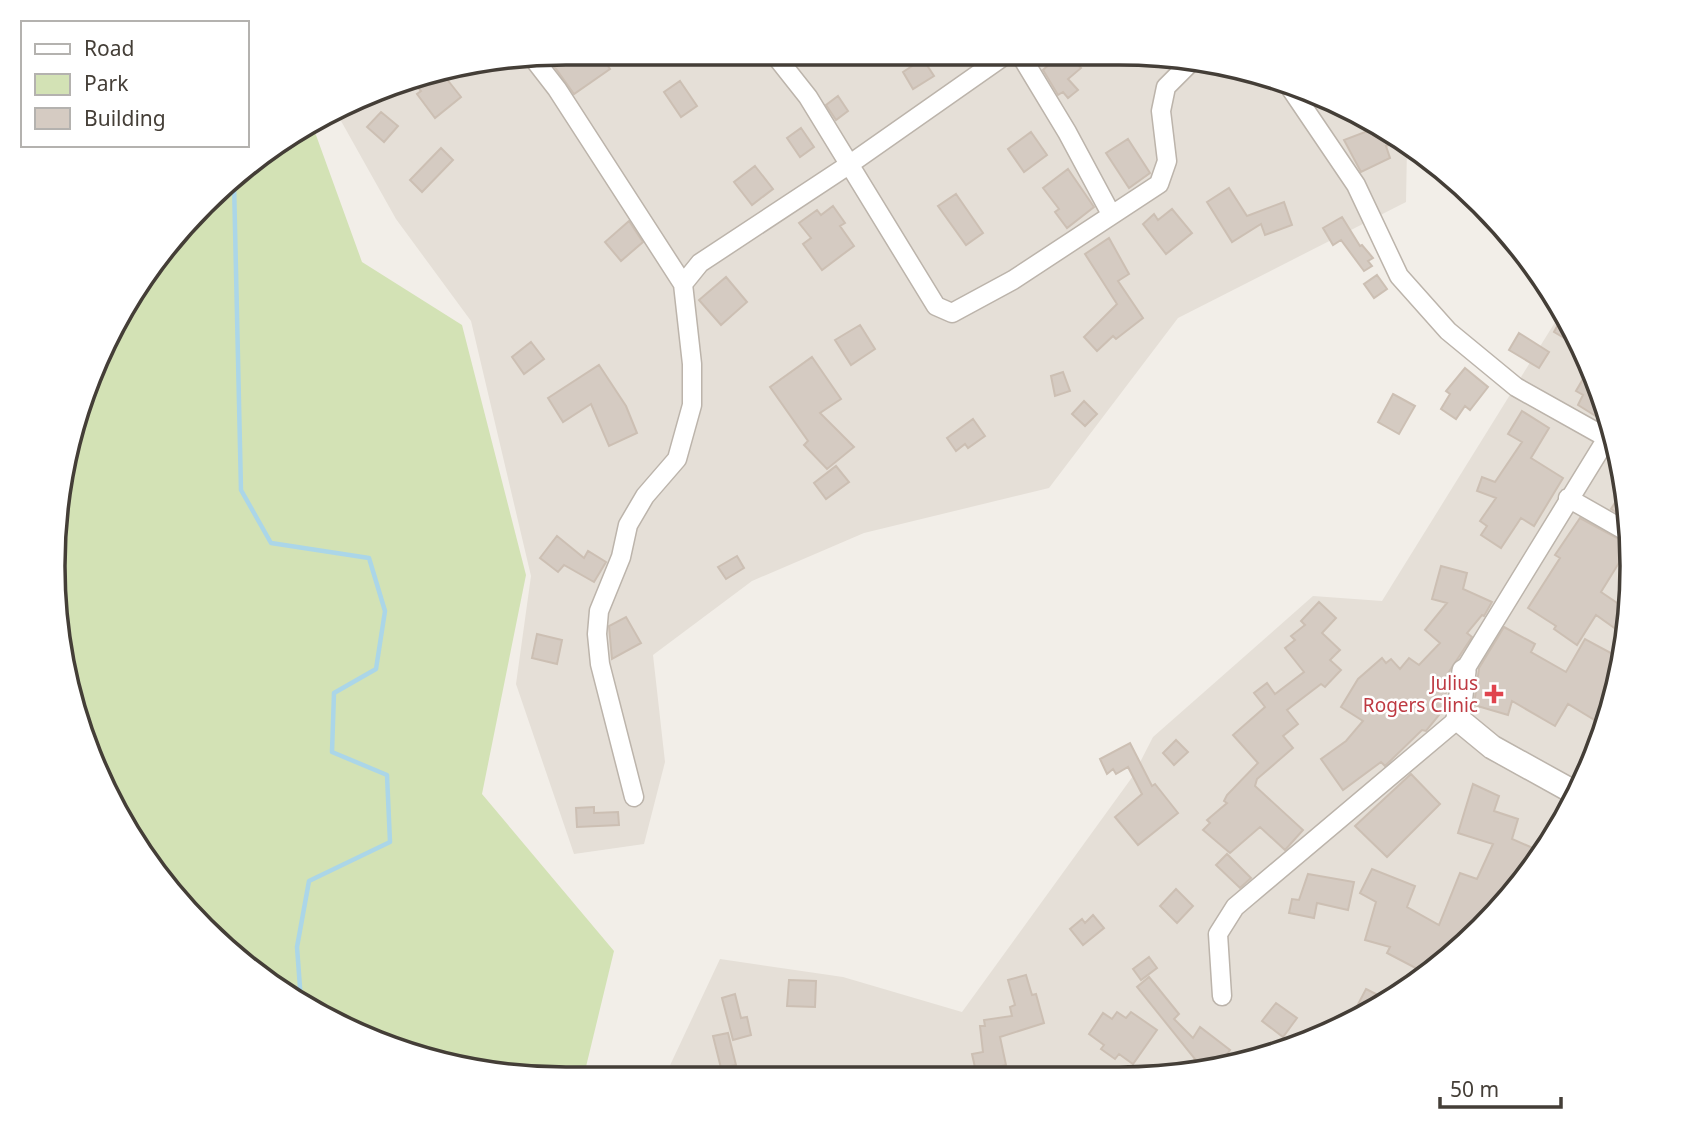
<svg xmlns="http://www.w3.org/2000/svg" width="1685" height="1132" viewBox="0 0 1685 1132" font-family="'Noto Sans',sans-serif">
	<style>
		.residential { fill: #e5dfd7 }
		.green { fill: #d3e2b5 }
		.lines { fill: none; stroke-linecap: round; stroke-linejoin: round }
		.stream { stroke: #abd6e8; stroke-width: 4.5 }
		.building { fill: #d5cbc2; stroke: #ccbfb3; stroke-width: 2 }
		.minor-casing { stroke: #bcb4ab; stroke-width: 21 }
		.tertiary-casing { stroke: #bcb4ab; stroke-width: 26 }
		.minor { stroke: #fff; stroke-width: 18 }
		.tertiary { stroke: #fff; stroke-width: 23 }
		.health-dot { fill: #e0444e; stroke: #fff; stroke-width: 2.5 }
		.labels { text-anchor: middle; stroke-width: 5; stroke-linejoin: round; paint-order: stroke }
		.health-label { font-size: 19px; fill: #be3a42; stroke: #fff; text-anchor: end }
		.rim { fill: none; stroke: #443e37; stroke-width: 3.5 }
	</style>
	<rect width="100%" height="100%" fill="#f2eee8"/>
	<path class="residential" d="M566,53L1186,57L1346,105L1407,147L1406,202L1178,318L1049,488L864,533L752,581L653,655L665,762L644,844L574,854L516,684L531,576L471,321L396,219L336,112L401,80Z
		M1562,311L1580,339L1615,433L1631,533L1628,633L1605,731L1563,823L1505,905L1431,974L1346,1027L1252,1062L1152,1078L665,1076L720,959L843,977L962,1012L1133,776L1153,737L1313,596L1382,601Z"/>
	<path class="green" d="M312,124L362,262L462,325L526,575L482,794L614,951L584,1075H499L339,1027L227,952L122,823L70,699L54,533L91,370L159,253L280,139Z"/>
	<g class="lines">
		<path class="stream" d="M234,183L241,490L271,543L369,558L385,611L376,669L334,693L332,752L387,775L390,842L309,881L297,947L301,1001"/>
	</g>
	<path class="building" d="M574,53H599L610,69L574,94L554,66Z
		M1070,56L1081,68L1068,79L1078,90L1068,98L1063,92L1058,95L1043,70L1054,60L1058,65Z
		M923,59L934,76L913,89L903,72Z
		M442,73L461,97L435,118L417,94L421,91L416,85L428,75Z
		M680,81L697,106L681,117L664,92Z
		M838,96L848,111L836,120L826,105Z
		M381,112L398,126L384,142L367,127Z
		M1378,127L1399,141L1386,146L1390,158L1361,172L1344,140Z
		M801,128L814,147L800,157L787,138Z
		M1031,132L1047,155L1024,172L1008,149Z
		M1128,139L1150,173L1129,188L1106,153Z
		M441,148L453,160L422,192L410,180Z
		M755,166L773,189L752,205L734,182Z
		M1068,169L1094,207L1067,228L1055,212L1059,209L1043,188Z
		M1229,188L1247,216L1284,202L1292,225L1265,235L1261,224L1232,242L1207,202Z
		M956,194L983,233L966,245L938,206Z
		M833,206L845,223L840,226L854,246L822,270L803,244L811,238L799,223L817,210L821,215Z
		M1172,209L1192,233L1166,254L1143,224L1154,214L1158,220Z
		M1342,217L1360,246L1362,245L1373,258L1368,261L1372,266L1364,271L1341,240L1333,245L1323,228Z
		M629,221L643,242L621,261L605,242Z
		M1109,238L1129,274L1118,281L1143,318L1116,339L1113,336L1097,351L1084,337L1117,304L1085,254Z
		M1377,275L1387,289L1374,298L1364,284Z
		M726,277L747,302L721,325L699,300Z
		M1564,314L1580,339L1583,349L1554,332Z
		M860,325L875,349L851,365L835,340Z
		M1519,333L1549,352L1539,368L1509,350Z
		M531,342L544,359L524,374L512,357Z
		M812,357L841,399L820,413L854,447L827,469L804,445L808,441L770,387Z
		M599,365L626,406L637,433L609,446L591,404L563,422L548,398Z
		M1590,367L1605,407L1599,418L1578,405L1583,395L1576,391Z
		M1465,368L1488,387L1470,410L1465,406L1456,419L1441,409L1450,394L1446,391Z
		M1063,372L1070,391L1055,396L1051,376Z
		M1393,394L1415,406L1399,434L1378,422Z
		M1084,401L1097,414L1085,426L1072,414Z
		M1522,411L1549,428L1531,458L1563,478L1534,526L1521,518L1501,548L1481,535L1487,526L1480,521L1496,498L1477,491L1482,477L1495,482L1522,442L1508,434Z
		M973,419L985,436L968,448L965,444L956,451L947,438Z
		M836,466L849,482L826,499L814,483Z
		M1624,489L1628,510L1629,520L1611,509Z
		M1580,518L1630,545L1601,592L1629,611L1627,637L1596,615L1577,645L1554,629L1556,626L1528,608L1560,558L1555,555Z
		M557,536L584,558L588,551L606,562L594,582L564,565L558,572L540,558Z
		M737,556L744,568L726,579L718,567Z
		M1441,566L1467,573L1463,589L1492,602L1484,616L1482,615L1467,633L1472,637L1441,684L1448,686L1439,715L1426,731L1422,730L1385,766L1381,762L1343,790L1321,759L1346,741L1363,721L1341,707L1358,679L1382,658L1386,663L1391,659L1400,669L1409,658L1419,665L1440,643L1425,630L1447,603L1432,599Z
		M1319,602L1336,618L1322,633L1340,650L1330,660L1341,670L1325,687L1321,684L1287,710L1298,724L1283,736L1293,748L1257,779L1255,786L1303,830L1285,850L1260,827L1230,853L1203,830L1210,823L1207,820L1227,803L1224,801L1227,795L1258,763L1233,735L1265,707L1254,693L1267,683L1275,694L1304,672L1285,648L1295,640L1291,636L1305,625L1301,621Z
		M626,617L641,643L612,659L609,626Z
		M1504,627L1535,644L1531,652L1566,672L1585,639L1622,659L1606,727L1568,704L1555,726L1512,701L1508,715L1474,705L1479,668Z
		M537,634L562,640L557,664L532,658Z
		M1176,740L1188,752L1174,765L1163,753Z
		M1130,743L1152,786L1155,784L1178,813L1138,845L1115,817L1142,794L1128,767L1116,774L1113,769L1107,774L1100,759Z
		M1411,774L1440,804L1387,857L1355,826Z
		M1473,784L1499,796L1494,811L1518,819L1512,839L1542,852L1505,905L1485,923L1481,921L1477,931L1429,975L1387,953L1390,947L1365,940L1376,902L1360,893L1372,869L1415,886L1407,907L1439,925L1460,873L1477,879L1493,844L1458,833Z
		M594,807V813L618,812L619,825L577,827L576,808Z
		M1227,854L1251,878L1240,888L1216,865Z
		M1308,874L1354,882L1348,910L1317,903L1314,918L1289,913L1292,899L1299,900Z
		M1176,889L1193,906L1177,923L1160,906Z
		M1093,915L1104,928L1083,945L1070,929L1082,919L1085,923Z
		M1149,957L1157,968L1141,980L1133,969Z
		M1026,975L1032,995L1036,994L1044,1023L1000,1037L1006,1065L976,1072L972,1054L983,1052L980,1026H985L984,1020L1012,1016L1010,1007L1015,1005L1008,980Z
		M1149,977L1179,1014L1174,1019L1193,1038L1200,1027L1230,1050L1217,1068L1184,1073L1195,1059L1137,987Z
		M789,980L816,981L815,1007L787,1006Z
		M1366,989L1388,1000L1364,1015L1355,1010Z
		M735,994L741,1018L747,1017L751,1035L733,1040L722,998Z
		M1276,1003L1297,1018L1283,1037L1262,1021Z
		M1117,1012L1126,1018L1131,1012L1157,1030L1133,1064L1119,1054L1115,1059L1101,1049L1104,1045L1089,1034L1103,1013L1112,1019Z
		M728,1033L736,1065L721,1068L713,1036Z"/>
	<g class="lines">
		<defs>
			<path id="minor" d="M774,54L808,97L936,306L952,313L1013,280L1159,184L1167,161L1161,111L1166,87L1194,59
				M1021,56L1067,132L1111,214
				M533,58L557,89L683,284L692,364V405L677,459L645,496L628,525L621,557L599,611L597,634L600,664L634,797
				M1291,89L1356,185L1399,276L1448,331L1516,387L1607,438
				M683,284L700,263L850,164L1004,56
				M1568,498L1631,534
				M1464,671L1612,430
				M1222,996L1218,934L1235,907L1458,719"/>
			<path id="tertiary" d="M1464,671L1458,719L1492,747L1577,794"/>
		</defs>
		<use href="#minor" class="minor-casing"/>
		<use href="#tertiary" class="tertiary-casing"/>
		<use href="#minor" class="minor"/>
		<use href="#tertiary" class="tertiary"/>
	</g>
	<path class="health-dot" d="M1490.5 683.5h7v7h7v7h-7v7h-7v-7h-7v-7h7z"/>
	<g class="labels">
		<g class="health-label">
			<text x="1478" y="690">Julius<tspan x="1478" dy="22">Rogers Clinic</tspan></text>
		</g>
	</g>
	<path d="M0 0H1685V1132H0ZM566 65H1119A501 501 0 0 1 1620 566V566A501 501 0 0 1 1119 1067H566A501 501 0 0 1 65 566V566A501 501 0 0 1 566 65Z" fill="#fff" fill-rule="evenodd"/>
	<path class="rim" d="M566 65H1119A501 501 0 0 1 1620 566V566A501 501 0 0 1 1119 1067H566A501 501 0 0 1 65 566V566A501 501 0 0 1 566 65Z"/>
	<rect x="21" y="21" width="228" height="126" fill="#ffffff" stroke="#b4b2af" stroke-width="2"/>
	<rect x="35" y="44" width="35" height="10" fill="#ffffff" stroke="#b4b2af" stroke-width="2"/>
	<text x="84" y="56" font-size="21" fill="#443e37">Road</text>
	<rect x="35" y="74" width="35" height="21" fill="#d3e2b5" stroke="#b4b2af" stroke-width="2"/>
	<text x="84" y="91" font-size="21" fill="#443e37">Park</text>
	<rect x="35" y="108" width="35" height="21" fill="#d5cbc2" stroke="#b4b2af" stroke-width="2"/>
	<text x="84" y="126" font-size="21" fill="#443e37">Building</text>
	<path d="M1440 1097v10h121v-10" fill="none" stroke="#443e37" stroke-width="3.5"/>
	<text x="1450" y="1097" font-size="21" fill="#443e37" stroke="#ffffff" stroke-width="5" paint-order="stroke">50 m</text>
</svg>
